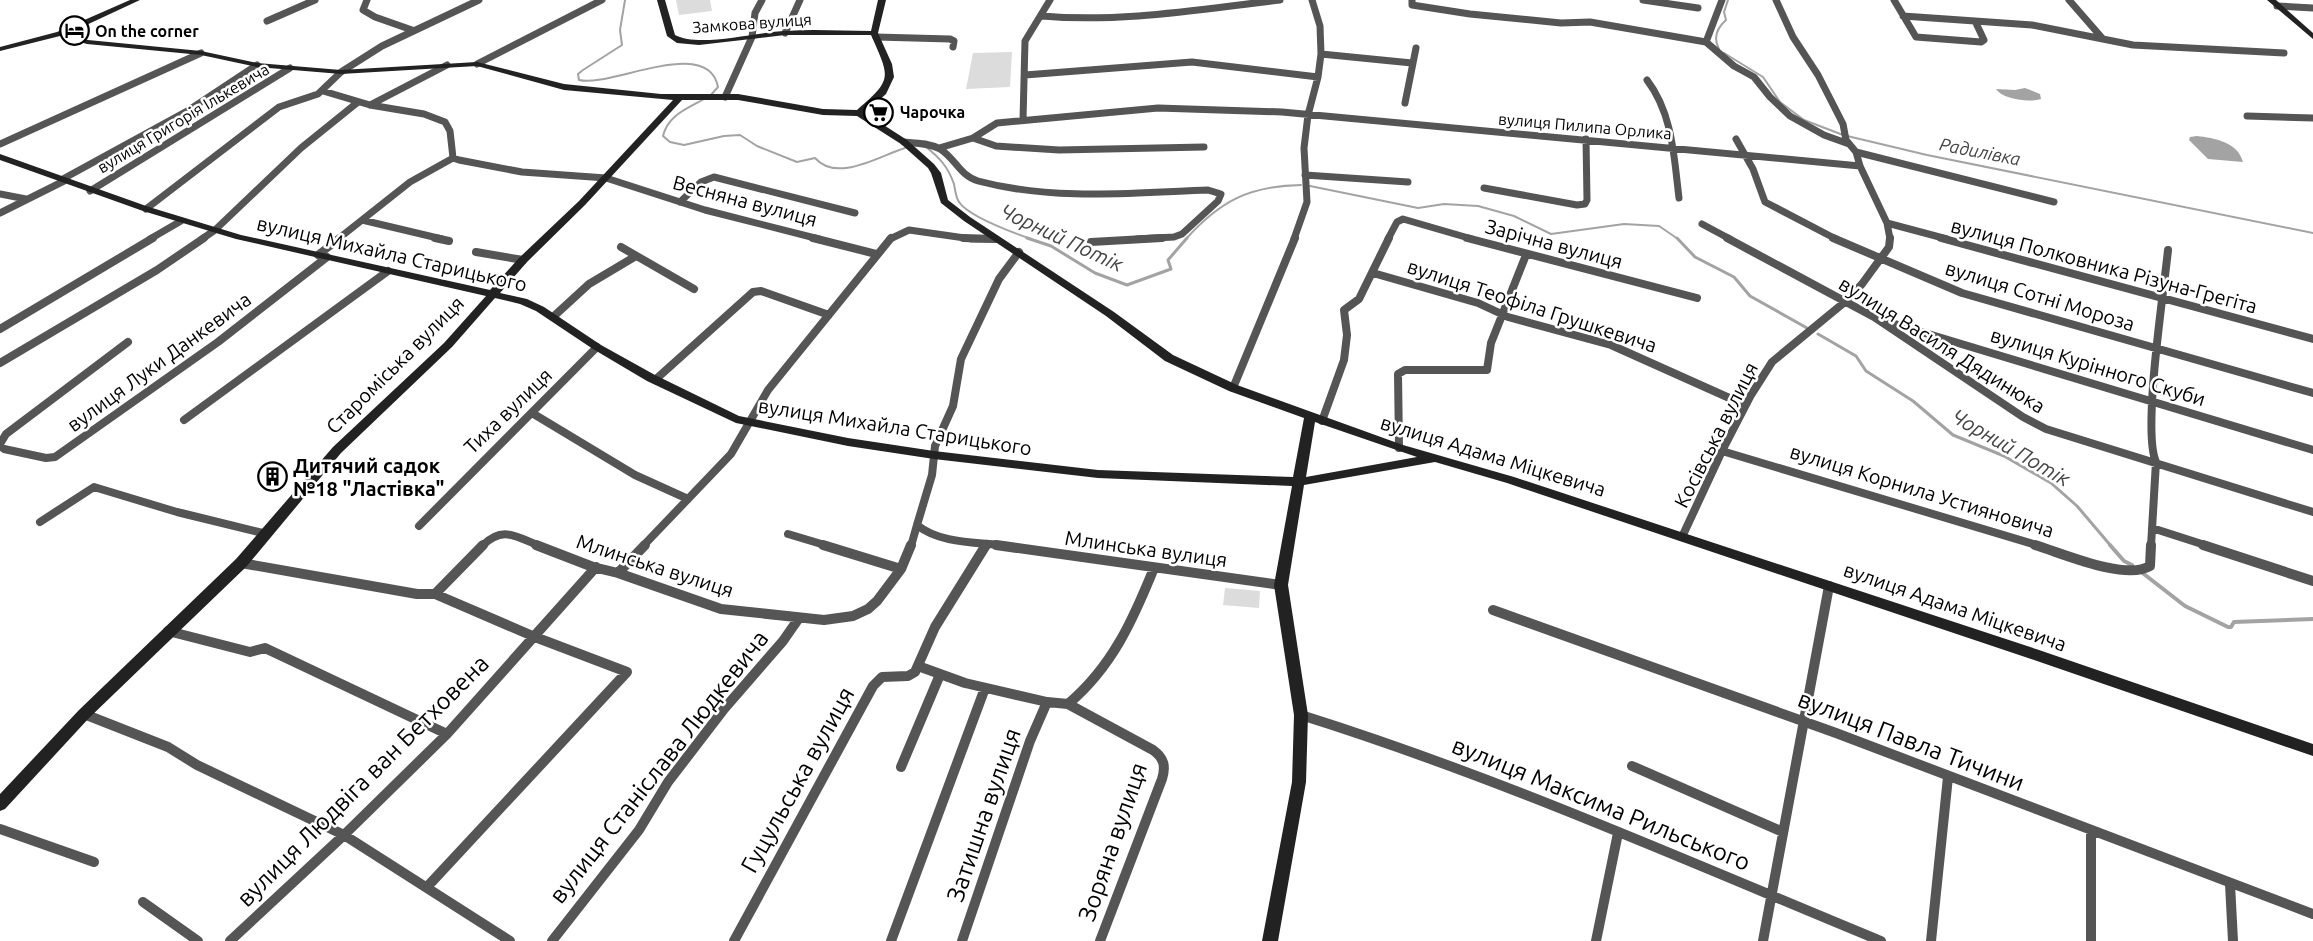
<svg xmlns="http://www.w3.org/2000/svg" width="2313" height="941" viewBox="0 0 2313 941" font-family="Ubuntu,sans-serif">
	<style>
		.green { fill: #dcdcdc }
		.water { fill: #a3a3a3 }
		.lines { fill: none; stroke-linecap: round; stroke-linejoin: round }
		.stream-far2 { stroke: #a3a3a3; stroke-width: 2 }
		.stream-far1 { stroke: #a3a3a3; stroke-width: 3 }
		.stream { stroke: #a3a3a3; stroke-width: 4 }
		.street-far2 { stroke: #555; stroke-width: 7 }
		.street-far1 { stroke: #555; stroke-width: 8 }
		.street { stroke: #555; stroke-width: 10 }
		.secondary { fill: #222; fill-rule: evenodd }
		.labels { text-anchor: middle; stroke-width: 5; stroke-linejoin: round; paint-order: stroke }
		.far-street-label { font-size: 16px; fill: #000; stroke: #fff }
		.far-poi-label { font-size: 16px; font-weight: bold; fill: #000; stroke: #fff; text-anchor: start }
		.far-water-label { font-size: 18px; font-style: italic; fill: #444; stroke: #fff }
		.street-label { font-size: 20px; fill: #000; stroke: #fff }
		.poi-label { font-size: 20px; font-weight: bold; fill: #000; stroke: #fff; text-anchor: start }
		.water-label { font-size: 21px; font-style: italic; fill: #444; stroke: #fff }
		.near-street-label { font-size: 24px; fill: #000; stroke: #fff }
	</style>
	<rect width="100%" height="100%" fill="#fff"/>
	<path class="green" d="M676,0H710L712,11L679,15Z
		M1012,52L1010,87L966,89L973,53Z
		M1225,588L1260,591L1259,608L1223,605Z"/>
	<path class="water" d="M2025,88L2040,94L2041,99C2030,103 2002,99 1996,89L2015,90Z
		M2197,136C2214,138 2238,142 2243,162L2208,159L2189,140L2190,137Z"/>
	<g class="lines">
		<path class="stream-far2" d="M625,0L620,30L622,45L583,70L578,74L579,80C610,88 708,35 718,87L710,96
			M1719,49C1713,38 1717,28 1726,20L1724,12L1728,0
			M1724,53L1763,77L1780,102L1804,120L1843,135L1927,155L2313,233
			M704,99C687,109 668,115 663,136L670,142L684,145L724,136L740,135L757,146L797,162L815,158C837,183 879,156 905,148
			M926,147C940,158 948,167 954,184C955,190 956,198 959,202C969,217 1014,233 1031,239
			M1310,186L1418,208L1444,204L1478,206L1514,216L1551,234L1624,224L1659,226L1678,239
			M1186,239C1220,201 1249,186 1301,185"/>
		<path class="stream-far1" d="M1027,238L1051,246L1095,273L1127,285L1171,269L1168,260L1187,238
			M1677,238L1695,257L1734,277L1750,296L1807,328
			M1818,334L1856,356L1866,371L1913,401L1953,435L2004,456L2051,483L2077,506L2111,546"/>
		<path class="stream" d="M2110,545L2124,561L2132,565
			M2140,571L2185,606L2228,627H2231L2234,622L2313,619"/>
		<path class="street-far2" d="M367,0L363,10L375,17L412,30
			M1412,0V5L1470,14L1561,23L1590,22L1706,42
			M1643,0L1698,8
			M1722,0L1706,42L1734,66L1754,77L1770,97L1790,116L1824,135L1849,144
			M1776,0L1793,37L1818,75L1843,124L1846,140L1856,152L1860,166L1887,223L1890,239
			M1894,0L1916,37L1981,42L1984,40L1975,21L2032,25L2133,45L2284,53
			M2069,0L2103,39
			M2277,6L2313,8
			M1042,16C1121,23 1201,9 1280,0
			M1903,16L1975,21
			M267,21L315,0
			M785,33L800,0
			M876,37L950,39L954,41L953,47
			M1321,54L1412,63
			M477,64L602,0
			M1025,75L1192,62L1318,77
			M1647,80C1673,114 1674,158 1679,198
			M323,91L370,105L424,114L445,122L450,131L453,158L459,160L522,172L606,178L705,210L819,239
			M725,97L752,37L755,13L762,0
			M1405,103L1416,48
			M370,105L447,65
			M2247,116L2313,118
			M1023,120L1025,41L1050,0
			M973,138L997,123L1158,108L1282,112L1860,166
			M1736,139L1753,169L1765,202L1836,239
			M904,142C916,143 929,143 940,149C955,158 960,176 978,181C1053,201 1132,193 1208,190L1221,194L1218,201L1182,234L1174,237L1137,239
			M0,144L201,53
			M939,148L973,138L996,146L1059,150L1204,147
			M1856,152L2054,202
			M1305,175L1408,182
			M61,180L189,110L257,65
			M1484,188L1577,205L1585,204L1587,200L1586,139
			M90,191L290,68
			M0,194L26,199
			M680,202L701,182L714,177L855,213
			M146,209L279,107L318,94L341,72L382,46L479,0
			M0,213L64,181
			M362,220L442,239
			M1887,223L1947,239
			M1702,224L1730,239
			M150,239L181,221
			M202,239L215,230L301,148L358,102
			M338,239L410,182L453,158
			M890,239L909,230L972,239H995
			M1294,239L1307,202L1304,148L1308,115L1318,77L1321,54L1320,26L1312,0
			M1388,239L1397,222L1403,219L1472,239"/>
		<path class="street-far1" d="M435,238L449,241
			M813,238L876,254
			M963,238L995,239
			M1467,238L1697,298
			M1727,238L1874,317L2023,417L2046,429L2313,512
			M1833,238L1962,293L2313,393
			M1941,238L2313,339
			M1091,242L1162,238
			M621,247L694,289
			M476,252L523,260
			M318,255L340,238
			M1373,273L1478,303L1508,317L1611,345L1745,405
			M553,317L589,284L636,256
			M1885,321L2313,450
			M0,329L153,238
			M0,363L157,270L204,238
			M655,380L753,292L761,291L829,315
			M1233,388L1295,238
			M532,413L635,475L688,499
			M184,420L388,271
			M1322,421L1344,360L1347,335L1344,310L1359,299L1389,238
			M0,444L6,434L128,342
			M0,445L4,449L46,458L55,457L218,342L327,257
			M1399,448L1398,374L1405,370H1487L1491,343L1526,255
			M1722,451L2040,546
			M40,522L94,487L177,512L267,534
			M917,525L932,475L935,446L953,406L961,359L999,279L1019,252
			M419,526L597,347
			M2152,528L2208,546
			M788,534L828,546
			M1682,537L1722,451L1751,395L1772,362L1846,301L1862,284L1889,247L1890,238
			M482,546C503,525 516,537 540,546
			M643,546L731,454L768,390L891,238
			M911,546L917,525C940,544 978,542 1007,546
			M986,546L987,544
			M2151,546L2156,462C2142,431 2164,291 2168,250"/>
		<path class="street" d="M536,545L593,567L618,573L721,609L824,620L853,616L868,609L877,601L901,569L911,545
			M823,545L901,569
			M996,545L1281,585
			M2035,545C2062,553 2125,581 2150,566L2151,545
			M2203,545L2313,581
			M241,563L417,594H435L483,545
			M618,573L645,545
			M1493,610L1836,733L2313,914
			M168,631L250,652L265,648L447,734
			M918,666L965,683L1047,702L1068,704C1112,667 1133,620 1154,568
			M1068,704L1153,750C1164,758 1166,766 1162,779L1100,941
			M84,714L168,747L197,765L344,835L510,941
			M1301,715C1499,777 1689,862 1881,941
			M1632,766L1783,832
			M901,767L939,677
			M0,829L94,862
			M2091,832V941
			M2230,884L2233,941
			M427,887L627,672L535,637L435,594
			M143,902L198,941
			M230,941L344,835L447,734L596,567
			M552,941L639,830L668,782L724,709L783,641L799,618
			M734,941L873,686L882,677L908,676L915,672L935,627L986,545
			M891,941L985,688
			M962,941L1030,741L1047,702
			M1596,941L1618,833
			M1763,941L1829,586
			M1931,941L1948,777"/>
		<path class="secondary" d="M130,0H140L67,34L88,40L201,51L257,63L341,70L477,62L564,84L661,94H738L823,109L857,110C893,79 890,78 871,35H785L699,45L677,43L667,36L657,0H665L675,35C699,48 756,32 786,31C814,29 842,31 871,31L878,0H886L878,33L892,64L894,77L886,94L865,113L907,140L934,164L941,173L948,200L970,217L1114,312L1173,355L1237,385L1403,445L1514,477L2039,650L2313,744V756L2037,661L1507,483L1435,462L1304,485L1288,585L1308,715L1306,782L1278,941H1262L1292,782L1294,715L1274,585L1292,486L1098,478L934,459L848,446L736,423L647,381L593,349L536,311L520,304L495,298L452,347L341,453L246,567L89,718L5,809L0,811V794L79,710L236,559L333,447L444,343L486,296L236,239L143,211L0,160V154L149,207L241,235L490,290L519,258L579,201L673,100L564,90L477,66L341,74L257,67L201,55L87,44L60,36L0,51V47L57,32ZM682,100H738L823,115L857,116L901,144L928,168L931,173L941,203L964,221L1106,316L1165,361L1229,391L1304,418L1293,477L1098,470L934,451L848,438L739,416L655,375L601,345L544,307L527,299L500,293L527,262L585,205ZM1315,422L1417,457L1306,477Z
			M2267,0H2276L2313,33V39Z"/>
	</g>
	<defs>
		<symbol id="hotel-ring" viewBox="-11 -11 22 22"><circle r="9.5" fill="#fff" stroke="#000" stroke-width="1.5"/><path d="M-6-4.5h1.5V1H6V5H4.5V3h-9V5H-6ZM-4 0a1.8 1.8 0 1 1 3.6 0ZM.5 0V-2.5h3Q6-2.5 6 0Z" fill="#000"/></symbol>
		<symbol id="supermarket-ring" viewBox="-11 -11 22 22"><circle r="9.5" fill="#fff" stroke="#000" stroke-width="1.5"/><path d="M-6-5.5h2.5l.6 2H6L4.5 2H-2.5L-4.4-4H-6ZM-1.5 3.2a1.3 1.3 0 1 0 .1 0ZM3 3.2a1.3 1.3 0 1 0 .1 0Z" fill="#000"/></symbol>
		<symbol id="building-ring" viewBox="-11 -11 22 22"><circle r="9.5" fill="#fff" stroke="#000" stroke-width="1.5"/><path d="M-4-6H4V6H1V3H-1V6H-4ZM-2.5-4.3h1.7v1.8h-1.7ZM.8-4.3h1.7v1.8H.8ZM-2.5-1h1.7V.8h-1.7ZM.8-1h1.7V.8H.8Z" fill="#000"/></symbol>
	</defs>
	<g fill-rule="evenodd">
		<use href="#hotel-ring" x="58" y="14" width="33" height="33"/>
		<use href="#supermarket-ring" x="862" y="96" width="33" height="33"/>
		<use href="#building-ring" x="256" y="460" width="33" height="33"/>
	</g>
	<g class="labels">
		<g class="far-street-label">
			<text transform="translate(752 23) rotate(-4)" y="6">Замкова вулиця</text>
			<text transform="translate(183 118) rotate(-31)" y="6">вулиця Григорія Ількевича</text>
			<text transform="translate(1585 126) rotate(5)" y="6">вулиця Пилипа Орлика</text>
		</g>
		<g class="far-poi-label">
			<text x="95" y="37">On the corner</text>
			<text x="900" y="118">Чарочка</text>
		</g>
		<g class="far-water-label">
			<text transform="translate(1980 152) rotate(11)" y="6">Радилівка</text>
		</g>
		<g class="street-label">
			<text transform="translate(745 201) rotate(15)" y="7">Весняна вулиця</text>
			<text transform="translate(1554 244) rotate(15)" y="7">Зарічна вулиця</text>
			<text transform="translate(392 254) rotate(13)" y="7">вулиця Михайла Старицького</text>
			<text transform="translate(2104 266) rotate(15)" y="7">вулиця Полковника Різуна-Грегіта</text>
			<text transform="translate(2040 296) rotate(17)" y="7">вулиця Сотні Мороза</text>
			<text transform="translate(1532 306) rotate(18)" y="7">вулиця Теофіла Грушкевича</text>
			<text transform="translate(1942 345) rotate(32)" y="7">вулиця Василя Дядинюка</text>
			<text transform="translate(159 362) rotate(-36)" y="7">вулиця Луки Данкевича</text>
			<text transform="translate(395 365) rotate(-45)" y="7">Староміська вулиця</text>
			<text transform="translate(2098 367) rotate(17)" y="7">вулиця Курінного Скуби</text>
			<text transform="translate(508 411) rotate(-44)" y="7">Тиха вулиця</text>
			<text transform="translate(895 427) rotate(9)" y="7">вулиця Михайла Старицького</text>
			<text transform="translate(1716 435) rotate(-63)" y="7">Косівська вулиця</text>
			<text transform="translate(1493 456) rotate(17)" y="7">вулиця Адама Міцкевича</text>
			<text transform="translate(1922 491) rotate(17)" y="7">вулиця Корнила Устияновича</text>
			<text transform="translate(1146 549) rotate(8)" y="7">Млинська вулиця</text>
			<text transform="translate(655 566) rotate(18)" y="7">Млинська вулиця</text>
			<text transform="translate(1955 607) rotate(19)" y="7">вулиця Адама Міцкевича</text>
		</g>
		<g class="poi-label">
			<text x="293" y="473">Дитячий садок<tspan x="293" dy="23">№18 "Ластівка"</tspan></text>
		</g>
		<g class="water-label">
			<text transform="translate(1062 238) rotate(25)" y="7">Чорний Потік</text>
			<text transform="translate(2011 448) rotate(30)" y="7">Чорний Потік</text>
		</g>
		<g class="near-street-label">
			<text transform="translate(1911 741) rotate(21)" y="8">вулиця Павла Тичини</text>
			<text transform="translate(659 767) rotate(-52)" y="8">вулиця Станіслава Людкевича</text>
			<text transform="translate(798 780) rotate(-61)" y="8">Гуцульська вулиця</text>
			<text transform="translate(363 781) rotate(-45)" y="8">вулиця Людвіга ван Бетховена</text>
			<text transform="translate(1601 804) rotate(22)" y="8">вулиця Максима Рильського</text>
			<text transform="translate(984 815) rotate(-71)" y="8">Затишна вулиця</text>
			<text transform="translate(1113 842) rotate(-71)" y="8">Зоряна вулиця</text>
		</g>
	</g>
</svg>
